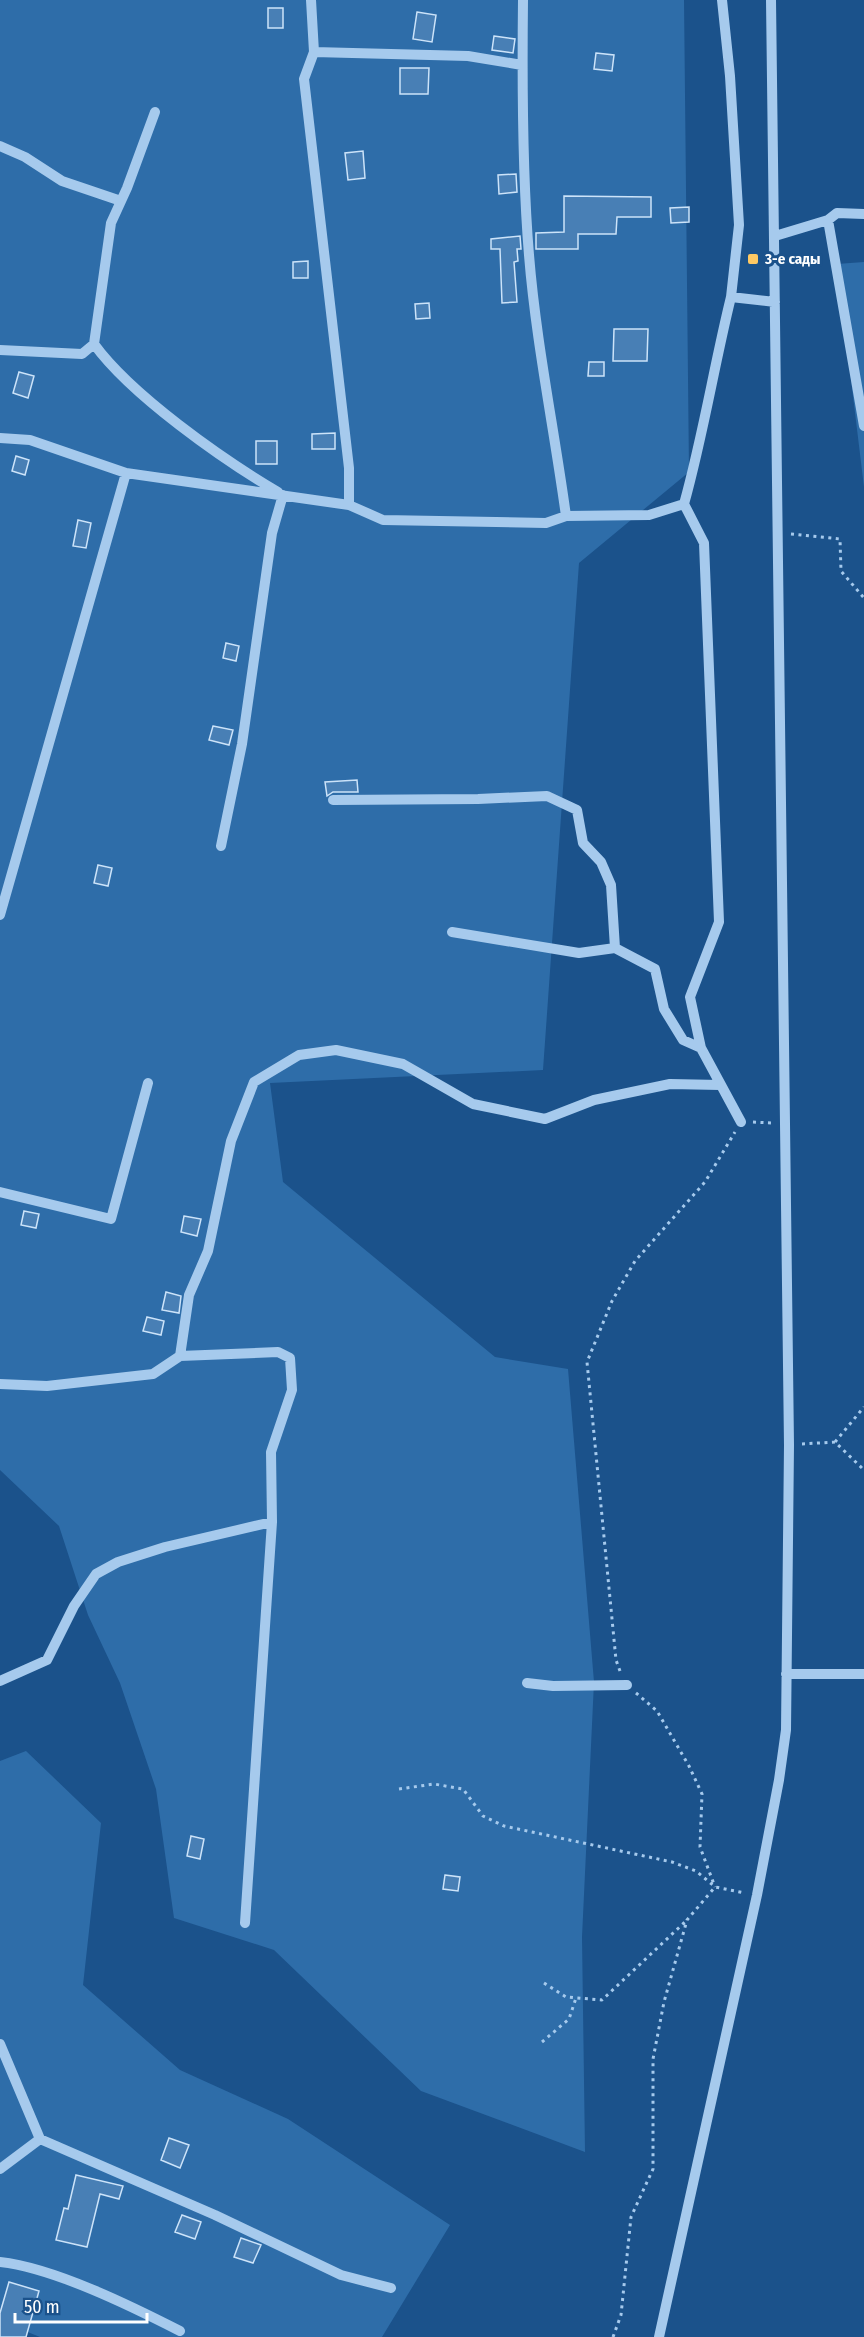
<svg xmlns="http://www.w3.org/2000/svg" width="864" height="2337" viewBox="0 0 864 2337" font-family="'Fira Sans Condensed',sans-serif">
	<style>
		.green { fill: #2e6da9 }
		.building { fill: #487fb5; stroke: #cce3f9; stroke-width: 1.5 }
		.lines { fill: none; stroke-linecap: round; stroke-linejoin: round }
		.path { stroke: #a6caed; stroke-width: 3; stroke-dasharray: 3 4.5; stroke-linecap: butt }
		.minor { stroke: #a6caed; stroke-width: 10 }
		.poi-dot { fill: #fec963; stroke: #1b528b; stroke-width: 2 }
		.labels { text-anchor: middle; stroke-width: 6; stroke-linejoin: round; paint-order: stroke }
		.poi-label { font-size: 15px; font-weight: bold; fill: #fff; stroke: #1b528b; text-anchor: start }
	</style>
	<rect width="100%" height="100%" fill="#1b528b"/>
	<path class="green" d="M0,0H684L689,472L579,563L543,1070L270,1083L283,1182L495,1357L568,1369L594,1682L582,1937L585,2152L421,2091L274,1950L174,1918L156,1789L120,1683L88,1615L59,1526L0,1470Z
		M864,262V487L837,264Z
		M26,1751L101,1823L83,1985L180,2070L288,2119L450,2225L382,2337H40L0,2321V1761Z"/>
	<path class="building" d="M268,8H283V28H268Z
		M417,12L436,15L432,42L413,39Z
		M494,36L515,39L513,53L492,50Z
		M596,53L614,55L612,71L594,69Z
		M400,68H429L428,94H400Z
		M363,151L365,178L348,180L345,153Z
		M516,174L517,192L499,194L498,175Z
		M564,196L651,197V217H617L616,234H578V249H536V233L564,232Z
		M689,207V222L671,223L670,208Z
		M520,236L521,249H517L518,261L514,262L517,302L502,303L500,249H491V239Z
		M308,261V278H293V262Z
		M429,303L430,318L416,319L415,304Z
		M614,329H648L647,361H613Z
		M589,362H604V376H588Z
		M19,372L34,376L28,398L13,393Z
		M335,433V449H312V434Z
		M256,441H277V464H256Z
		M16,456L29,460L25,475L12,471Z
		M78,520L91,523L86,548L73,546Z
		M226,643L239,646L236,661L223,658Z
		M213,726L233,730L229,745L209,740Z
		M357,780L358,792H333L327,796L325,782Z
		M98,865L112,868L108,886L94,883Z
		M24,1211L39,1214L36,1228L21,1225Z
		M184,1216L201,1219L197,1236L181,1232Z
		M166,1292L181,1296L179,1313L162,1310Z
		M147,1317L164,1321L161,1335L143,1331Z
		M191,1836L204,1839L200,1859L187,1856Z
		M445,1875L460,1877L458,1891L443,1889Z
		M169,2138L189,2145L180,2168L161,2160Z
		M76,2175L123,2186L119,2199L100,2194L87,2247L56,2240L64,2208L68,2209Z
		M182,2215L201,2222L195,2239L175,2232Z
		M241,2238L261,2245L253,2263L234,2257Z
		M9,2282L39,2291L26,2337H0V2313Z"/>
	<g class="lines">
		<path class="path" d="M791,534L840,539L841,571L864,598
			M753,1122L771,1123
			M835,1442L864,1407
			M802,1444L835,1442L864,1470
			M620,1671L616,1660L587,1362L612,1301L635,1261L705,1182L735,1132
			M636,1693L657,1711L689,1766L702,1794L700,1847L715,1887
			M399,1789L434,1784L463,1789L483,1816L504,1826L672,1862L696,1871L714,1886
			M544,1983L566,1997L602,2000L686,1921
			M542,2042L569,2019L576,1998
			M613,2337L621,2315L631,2217L653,2169V2059L664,2002L687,1920L715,1887L745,1893"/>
		<path class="minor" d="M311,0L314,52L304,79L349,468V505
			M523,0C522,84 522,171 529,255C536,342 554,428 566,516
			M722,0L730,76L739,225L731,297
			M314,52L468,56L522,65
			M155,112L127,188L111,223L94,344C131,395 222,459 278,492
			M0,146L25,157L62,181L121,201
			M828,220L864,426
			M775,236L828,220L837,213L864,214
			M0,350L82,354L94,344
			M0,438L30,440L126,473L349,505L383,520L546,523L566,516L649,515L684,504
			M333,800L478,799L547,796L577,810L583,843L601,862L611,885L615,948L655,969L664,1009L683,1040L701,1048
			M221,846L242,744L272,533L283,495
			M0,915L126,473
			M452,932L579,953L615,948
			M741,1122L701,1048L690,997L719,922L704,543L684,504C703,436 714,366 731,297L775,302
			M0,1192L111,1219L148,1083
			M180,1356L189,1295L208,1251L231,1141L254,1082L299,1055L336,1050L403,1064L473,1104L545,1119L594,1100L670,1084L720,1085
			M0,1384L47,1386L153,1374L180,1356L278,1352L290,1358L292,1390L271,1452L272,1522L245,1923
			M786,1674H864
			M0,1681L47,1660L74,1606L96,1574L118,1562L165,1547L272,1522
			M527,1683L553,1686L627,1685
			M0,2044L40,2139L215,2215L341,2275L391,2288
			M0,2169L40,2139
			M0,2262C54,2268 131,2306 180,2331
			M659,2337L757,1895L779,1780L786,1730L789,1445L771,0"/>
	</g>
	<rect class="poi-dot" x="747" y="253" width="12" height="12" rx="3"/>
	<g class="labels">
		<g class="poi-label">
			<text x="765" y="264">3-е сады</text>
		</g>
	</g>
	<path d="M15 2313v9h132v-9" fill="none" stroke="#ffffff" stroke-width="3"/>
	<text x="24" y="2313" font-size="18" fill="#ffffff" stroke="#1b528b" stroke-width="4.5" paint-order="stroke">50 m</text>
</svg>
